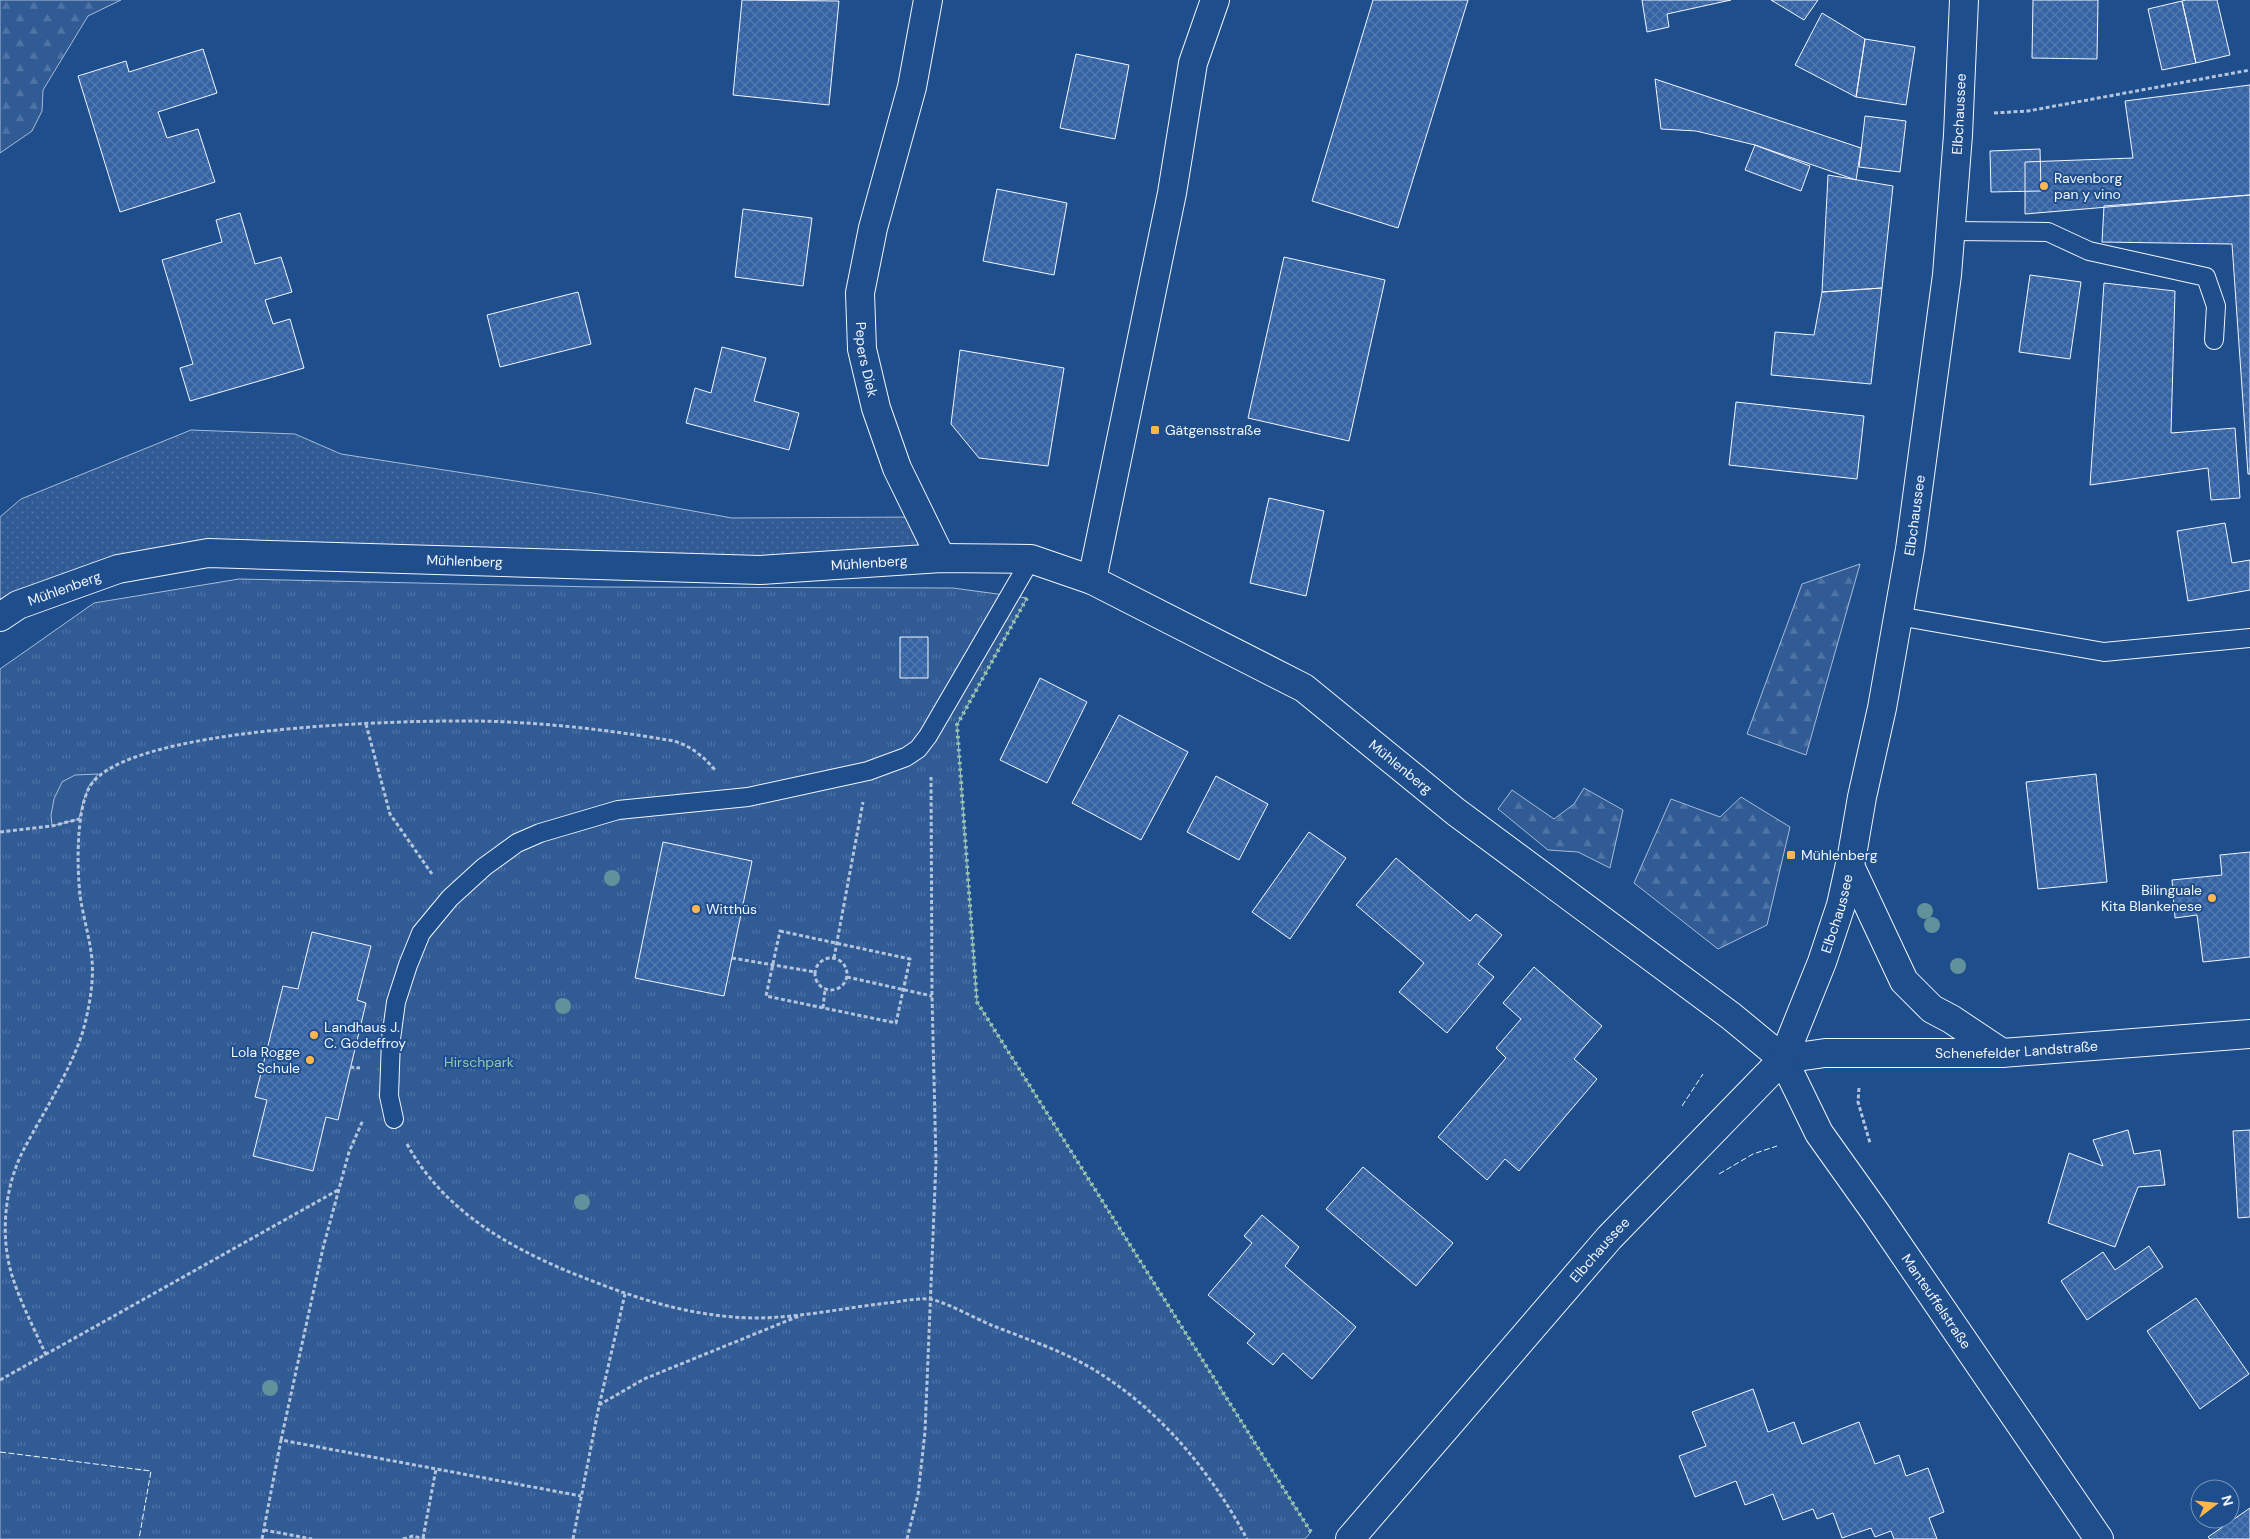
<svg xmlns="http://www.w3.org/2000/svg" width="2250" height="1539" viewBox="0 0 2250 1539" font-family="'DM Sans',sans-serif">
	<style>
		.grass { fill: url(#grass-dots); stroke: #a8bbd7 }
		.forest { fill: url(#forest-firs); stroke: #a8bbd7 }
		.park { fill: url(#park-tufts); stroke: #a8bbd7 }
		.built { fill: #305b95; stroke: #a8bbd7 }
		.building { fill: url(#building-cross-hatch); stroke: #f2f6ff }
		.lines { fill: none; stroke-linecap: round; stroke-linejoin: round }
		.lane-casing { stroke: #f2f6ff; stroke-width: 20 }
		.street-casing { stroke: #f2f6ff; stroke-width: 30 }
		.secondary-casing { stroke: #f2f6ff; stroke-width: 30 }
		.path { stroke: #b3c4dc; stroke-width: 3; stroke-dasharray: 4 2.5; stroke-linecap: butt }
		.lane { stroke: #1f4e8c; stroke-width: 18 }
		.street { stroke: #1f4e8c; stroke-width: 28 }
		.secondary { stroke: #1f4e8c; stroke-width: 28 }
		.hedge { stroke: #97c8a6; stroke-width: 4; stroke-dasharray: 2.5 4; stroke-linecap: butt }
		.fence { stroke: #f2f6ff; stroke-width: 1; stroke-dasharray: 6 2.5; stroke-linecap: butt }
		.tree { fill: #61919a }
		.poi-dot { fill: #ffb74d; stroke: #1f4e8c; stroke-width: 2 }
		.labels { text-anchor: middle; stroke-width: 4; stroke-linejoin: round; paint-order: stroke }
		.street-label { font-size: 14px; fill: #f2f6ff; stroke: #1f4e8c }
		.poi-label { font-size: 14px; fill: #f2f6ff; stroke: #1f4e8c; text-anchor: start }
		.park-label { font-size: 14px; fill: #97c8a6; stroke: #1f4e8c }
	</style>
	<defs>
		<pattern id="grass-dots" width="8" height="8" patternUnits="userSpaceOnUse" patternTransform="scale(1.25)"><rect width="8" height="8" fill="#305b95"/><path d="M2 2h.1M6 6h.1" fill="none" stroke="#4e73a5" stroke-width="1.8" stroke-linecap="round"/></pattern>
		<pattern id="forest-firs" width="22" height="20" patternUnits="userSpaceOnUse" patternTransform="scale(1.25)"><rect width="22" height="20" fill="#305b95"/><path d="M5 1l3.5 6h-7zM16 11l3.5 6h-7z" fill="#4e73a5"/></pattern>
		<pattern id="park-tufts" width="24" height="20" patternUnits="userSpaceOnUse" patternTransform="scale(1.25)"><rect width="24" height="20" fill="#305b95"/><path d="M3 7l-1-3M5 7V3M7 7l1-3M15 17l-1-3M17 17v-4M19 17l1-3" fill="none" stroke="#4e73a5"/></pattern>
		<pattern id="building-cross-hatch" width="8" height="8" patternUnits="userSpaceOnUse" patternTransform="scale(1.25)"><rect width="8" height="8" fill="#3563a3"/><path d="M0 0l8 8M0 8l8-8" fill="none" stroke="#537ab1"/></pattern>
	</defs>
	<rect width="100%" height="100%" fill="#1f4e8c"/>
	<path class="grass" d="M191,430L295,434L341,454L593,493L732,518L921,517L941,558L208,553L0,617V517L21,499Z"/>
	<path class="forest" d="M0,0H121L88,16L43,90L42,111L32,131L0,153Z
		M1860,564L1806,755L1747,734L1802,584Z
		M1584,788L1623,810L1610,868L1578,852L1548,850L1498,809L1512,790L1554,819L1574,804Z
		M1741,797L1790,827L1767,925L1718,949L1634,883L1671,799L1720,817Z"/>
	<path class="park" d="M239,579L596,587L953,588L1027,598L957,725L977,1002L1311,1532L1305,1539H0V669L94,603Z"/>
	<path class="built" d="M98,774L89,786L83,802L79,819L52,826L51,815L54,799L62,782L75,775Z"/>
	<path class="building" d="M742,0L839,1L829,105L733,95Z
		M1373,0H1468L1398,228L1312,201Z
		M1642,0H1731L1667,14L1669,27L1647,32Z
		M1771,0H1818L1804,20Z
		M2033,0H2098L2097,59L2032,58Z
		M2186,0H2217L2230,55L2196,63L2182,1Z
		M2182,1L2196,63L2162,70L2148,9Z
		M1822,13L1865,39L1856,97L1795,65Z
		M1865,39L1915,47L1906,105L1856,97Z
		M203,49L217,93L158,112L167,138L198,129L215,182L120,212L78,76L126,61L129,72Z
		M1076,54L1129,65L1115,139L1060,128Z
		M1655,79L1861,148L1856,180L1755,145L1696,131L1661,129Z
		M2250,85V195L2025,214V162L2133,158L2125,101Z
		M1865,116L1906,121L1900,172L1859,167Z
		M1755,145L1810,166L1801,191L1745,170Z
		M2040,149L2041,191L1991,192L1990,151Z
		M1828,175L1893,186L1882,288L1822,292Z
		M997,189L1067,203L1054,275L983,261Z
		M2250,195V474H2248L2232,244L2102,242L2104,206Z
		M743,209L812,218L803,286L735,277Z
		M240,213L255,264L281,257L292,292L265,300L273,324L290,319L304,368L190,401L180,368L193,364L162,260L222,242L216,220Z
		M1284,257L1385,280L1349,441L1248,418Z
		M2030,275L2081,282L2070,359L2019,352Z
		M2104,283L2175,291L2171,433L2235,428L2240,498L2211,500L2208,468L2090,485Z
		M1882,288L1871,384L1771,375L1775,332L1814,335L1822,292Z
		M578,292L591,344L500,367L487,315Z
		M722,347L766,358L754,401L799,413L789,450L686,423L695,388L711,393Z
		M960,350L1064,368L1048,466L979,458L951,424Z
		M1736,402L1864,416L1857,479L1729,465Z
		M1269,498L1324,511L1306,596L1250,583Z
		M2225,523L2232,563L2250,560V590L2188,601L2177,531Z
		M900,637H928V678H900Z
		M1040,678L1087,702L1047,783L1000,760Z
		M1119,715L1188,752L1141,840L1072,803Z
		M2096,774L2107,882L2038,889L2026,782Z
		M1216,776L1268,804L1239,860L1187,832Z
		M1309,832L1346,858L1290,939L1252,912Z
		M663,842L752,861L724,996L635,978Z
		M2250,852V957L2203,962L2197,915L2175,918L2172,880L2222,875L2220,855Z
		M1396,858L1470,921L1476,914L1502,935L1478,964L1494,977L1447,1033L1399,992L1424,963L1356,905Z
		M312,932L371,946L357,1000L366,1003L338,1120L326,1117L313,1171L253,1156L267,1100L255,1097L283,986L298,989Z
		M1534,967L1602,1026L1574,1059L1597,1079L1519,1171L1505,1159L1487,1180L1438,1137L1506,1058L1496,1048L1521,1019L1503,1003Z
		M2128,1130L2134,1154L2160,1150L2165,1185L2138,1187L2115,1247L2048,1223L2069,1153L2103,1166L2093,1140Z
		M2250,1130V1217L2238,1218L2233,1131Z
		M1363,1167L1453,1243L1416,1286L1326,1209Z
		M1262,1215L1299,1247L1285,1266L1356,1327L1312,1379L1283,1353L1273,1365L1247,1343L1255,1334L1208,1295L1252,1243L1244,1236Z
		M2149,1246L2163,1267L2087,1320L2061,1281L2103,1252L2115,1270Z
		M2196,1298L2249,1374L2200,1409L2147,1331Z
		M1753,1389L1768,1432L1794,1422L1802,1444L1859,1422L1875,1464L1899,1455L1906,1476L1928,1468L1944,1512L1929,1518L1937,1539H1894L1891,1531L1875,1537L1871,1528L1842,1538L1833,1513L1817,1519L1813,1509L1783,1520L1773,1494L1745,1505L1736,1481L1695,1497L1679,1456L1706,1446L1692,1412Z
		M2250,1508V1539H2210L2208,1537Z"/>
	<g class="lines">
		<defs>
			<path id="lane" d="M1950,231L2048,232L2089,251L2206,277L2216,306L2214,340
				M1898,616L2104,652L2250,638
				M394,1119L389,1096L391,1039L396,1002L408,965L421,933L450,898L484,867L517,843L540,833L618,810L748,797L868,771L906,757L918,749L928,736L1031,559"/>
			<g id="street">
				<path id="s1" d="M928,0L912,87L873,228L860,293L862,349L876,408L897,468L941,558"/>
				<path d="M1092,580L1172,193L1193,63L1215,0"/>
				<path id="s2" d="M0,617L18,605L118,569L208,553L760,570L941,558L1031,559L1092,580L1304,688L1456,812L1731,1016L1783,1059L1819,1133L1876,1213L2099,1539"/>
			</g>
			<g id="secondary">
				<path d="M1850,866L1904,981L1932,1009L1951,1019L2002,1053"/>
				<path id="s3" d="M1783,1059L1825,1053H2002L2250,1034"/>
				<path id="s4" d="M1350,1539L1609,1238L1783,1059L1822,962L1841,905L1852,855L1862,797L1882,708L1910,549L1947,275L1958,135L1964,0"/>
			</g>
		</defs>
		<use href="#lane" class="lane-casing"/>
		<use href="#street" class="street-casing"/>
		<use href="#secondary" class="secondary-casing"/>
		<path class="path" d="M1994,113L2028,111L2250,70
			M366,724L390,814L432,874
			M0,832L52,826L79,819
			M780,931L910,959L896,1023L766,996Z
			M815 974a16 16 0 1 1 32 0a16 16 0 1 1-32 0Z
			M732,958L815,972
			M834,958L863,802
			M847,977L932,996
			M823,1008L825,990
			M350,1067L360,1068
			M1859,1088L1858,1102L1870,1143
			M407,1144C447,1217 521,1254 595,1282C646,1302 698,1317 754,1318C799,1318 843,1308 887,1303C900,1302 914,1298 927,1299C941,1299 976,1319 991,1325C1026,1339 1064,1351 1096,1371C1161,1411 1211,1472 1247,1539
			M46,1355C34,1328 19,1300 11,1272C0,1233 5,1185 24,1149C44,1111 70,1072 83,1031C89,1009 94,982 92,960C90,938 83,917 80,895C77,867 76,813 89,788C121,726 408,720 477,721C541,722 610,730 674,741C691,746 704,757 715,770
			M0,1380L338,1190
			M599,1405L644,1379L799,1316
			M281,1440L323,1248L349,1152L363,1120
			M264,1530L312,1539
			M423,1538L436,1469
			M262,1539L281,1440L581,1496
			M403,1539L413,1536L425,1539
			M573,1539L599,1406L625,1294
			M907,1539L918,1495L925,1432L936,1162L932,996L931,777"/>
		<use href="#lane" class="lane"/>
		<use href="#street" class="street"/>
		<use href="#secondary" class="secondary"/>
		<path class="hedge" d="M1027,598L957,725L977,1002L1311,1532"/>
		<path class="fence" d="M1682,1106L1703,1074
			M1719,1174L1753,1154L1777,1146
			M0,1452L151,1471L139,1539"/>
	</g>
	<g class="tree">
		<circle cx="612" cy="878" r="8"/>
		<circle cx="1925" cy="911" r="8"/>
		<circle cx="1932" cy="925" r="8"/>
		<circle cx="1958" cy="966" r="8"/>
		<circle cx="563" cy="1006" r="8"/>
		<circle cx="582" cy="1202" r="8"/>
		<circle cx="270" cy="1388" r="8"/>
	</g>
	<g class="poi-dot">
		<circle cx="2044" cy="186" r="5"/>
		<rect x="1150" y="425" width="10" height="10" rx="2.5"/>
		<rect x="1786" y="850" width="10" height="10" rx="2.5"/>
		<circle cx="2212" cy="898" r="5"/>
		<circle cx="696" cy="909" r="5"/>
		<circle cx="314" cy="1035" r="5"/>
		<circle cx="310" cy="1060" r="5"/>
	</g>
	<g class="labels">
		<g class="street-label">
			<text dy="5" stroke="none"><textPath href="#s4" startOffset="1612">Elbchaussee</textPath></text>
			<text dy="5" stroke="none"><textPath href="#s1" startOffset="368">Pepers Diek</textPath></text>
			<text dy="5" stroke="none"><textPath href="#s4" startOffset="1208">Elbchaussee</textPath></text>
			<text dy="5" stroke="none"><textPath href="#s2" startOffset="476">Mühlenberg</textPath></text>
			<text dy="5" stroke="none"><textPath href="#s2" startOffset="881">Mühlenberg</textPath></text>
			<text dy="5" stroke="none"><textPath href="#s2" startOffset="71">Mühlenberg</textPath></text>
			<text dy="5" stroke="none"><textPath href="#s2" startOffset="1470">Mühlenberg</textPath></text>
			<text dy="5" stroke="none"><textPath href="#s4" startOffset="802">Elbchaussee</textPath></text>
			<text dy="5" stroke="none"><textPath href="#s3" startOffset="234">Schenefelder Landstraße</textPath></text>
			<text dy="5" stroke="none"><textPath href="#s4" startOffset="382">Elbchaussee</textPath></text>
			<text dy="5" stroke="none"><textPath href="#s2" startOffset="2239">Manteuffelstraße</textPath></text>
		</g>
		<g class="poi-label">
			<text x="2054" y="183">Ravenborg<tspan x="2054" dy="16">pan y vino</tspan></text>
			<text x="1165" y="435">Gätgensstraße</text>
			<text x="1801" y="860">Mühlenberg</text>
			<text x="2202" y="895" text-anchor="end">Bilinguale<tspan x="2202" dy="16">Kita Blankenese</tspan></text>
			<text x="706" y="914">Witthüs</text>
			<text x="324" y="1032">Landhaus J.<tspan x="324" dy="16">C. Godeffroy</tspan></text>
			<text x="300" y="1057" text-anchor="end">Lola Rogge<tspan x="300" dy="16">Schule</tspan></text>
		</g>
		<g class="park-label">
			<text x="479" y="1067">Hirschpark</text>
		</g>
	</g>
	<g transform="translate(2215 1504) rotate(74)"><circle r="24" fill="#1f4e8c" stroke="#7391ba"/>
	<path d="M0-4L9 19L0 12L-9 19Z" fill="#ffb74d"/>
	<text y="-8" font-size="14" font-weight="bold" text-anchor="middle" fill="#f2f6ff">N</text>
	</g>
</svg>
